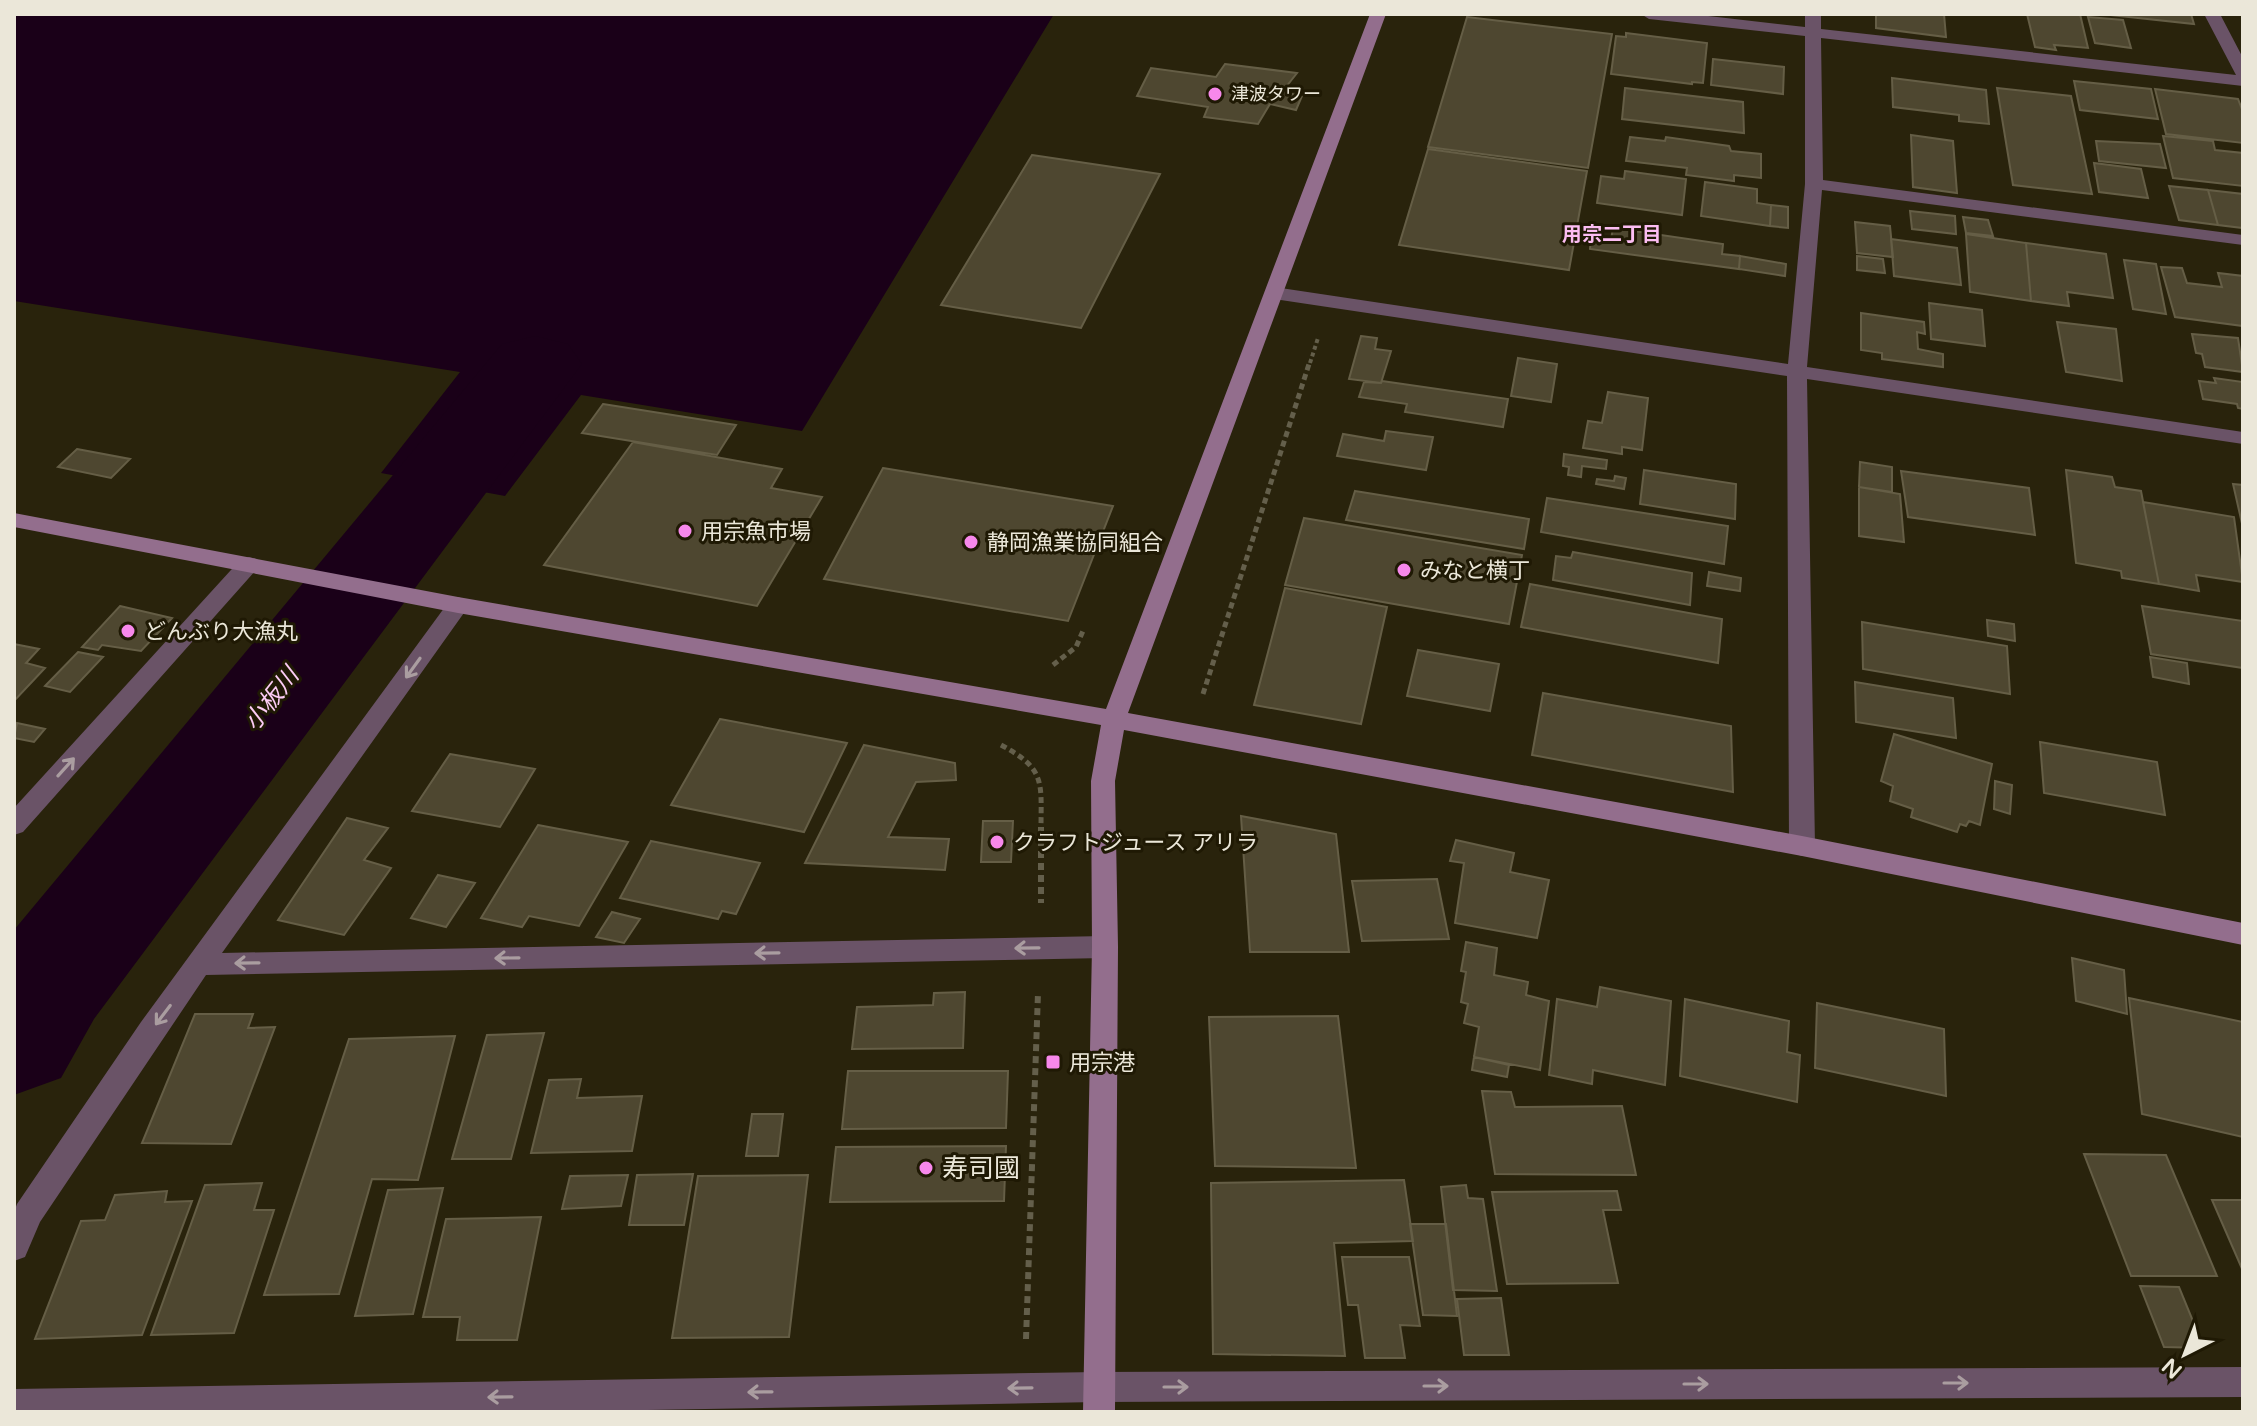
<svg xmlns="http://www.w3.org/2000/svg" width="2257" height="1426" viewBox="0 0 2257 1426" font-family="'Varela Round','Noto Sans JP',sans-serif">
	<style>
		.water { fill: #1a0018 }
		.lines { fill: none; stroke-linecap: round; stroke-linejoin: round }
		.river { fill: #1a0018; fill-rule: evenodd }
		.building { fill: #4e4730; stroke: #655e46; stroke-width: 2 }
		.path-far2 { stroke: #645f4b; stroke-width: 4; stroke-dasharray: 4 3; stroke-linecap: butt }
		.path-far1 { stroke: #645f4b; stroke-width: 5; stroke-dasharray: 6 4; stroke-linecap: butt }
		.path { stroke: #645f4b; stroke-width: 6; stroke-dasharray: 7 5; stroke-linecap: butt }
		.street { fill: #6a5367; fill-rule: evenodd }
		.secondary { fill: #936e8d; fill-rule: evenodd }
		.oneway { stroke: #aa9da0 }
		.poi-dot { fill: #f788eb; stroke: #1f1904; stroke-width: 3 }
		.labels { text-anchor: middle; stroke-width: 6; stroke-linejoin: round; paint-order: stroke }
		.far-poi-label { font-size: 18px; fill: #ebe7d9; stroke: #1f1904; text-anchor: start }
		.far-neighbourhood-label { font-size: 20px; font-weight: bold; fill: #fcbdf3; stroke: #1f1904 }
		.poi-label { font-size: 22px; fill: #ebe7d9; stroke: #1f1904; text-anchor: start }
		.water-label { font-size: 24px; font-style: italic; fill: #fcccf5; stroke: #1f1904 }
		.near-poi-label { font-size: 26px; fill: #ebe7d9; stroke: #1f1904; text-anchor: start }
	</style>
	<rect width="100%" height="100%" fill="#29230c"/>
	<path class="water" d="M14,14H1054L802,431L581,395L505,496L381,473L460,372L14,301Z"/>
	<g class="lines">
		<path class="river" d="M535,336L568,344L582,364L94,1019L61,1078L14,1095V930L502,344Z"/>
	</g>
	<path class="building" d="M1876,14H1944L1946,37L1876,28Z
		M2027,14H2080L2088,48L2054,45L2056,50L2035,47Z
		M2101,14H2191L2194,24Z
		M1467,17L1612,34L1588,168L1428,147Z
		M2088,17L2123,20L2131,48L2095,43Z
		M1626,33L1707,43L1703,83L1692,82V84L1611,74L1616,36L1626,37Z
		M1713,59L1784,67L1783,94L1711,85Z
		M1225,64L1297,73L1282,92L1302,96L1296,110L1270,104L1258,124L1204,117L1208,107L1137,96L1151,68L1216,77Z
		M1892,78L1986,90L1989,124L1959,121V115L1893,107Z
		M2074,81L2151,89L2158,119L2080,110Z
		M1625,88L1743,102L1744,133L1622,119Z
		M1997,88L2071,96L2092,194L2013,185Z
		M2155,89L2238,99L2243,112V143L2166,134Z
		M1911,135L1953,141L1957,193L1913,187Z
		M2163,136L2213,141L2215,150L2243,153V186L2173,178Z
		M1630,137L1665,141L1666,137L1729,146L1731,151L1761,154V178L1734,175V181L1686,175L1687,168L1626,161Z
		M2096,141L2160,144L2166,168L2099,161Z
		M1428,149L1587,171L1569,270L1399,245Z
		M1032,155L1160,174L1081,328L941,305Z
		M2094,163L2141,169L2148,198L2099,192Z
		M1625,171L1686,179L1682,215L1597,203L1601,176L1624,179Z
		M1705,182L1757,189V203L1771,205L1770,226L1701,216Z
		M2169,186L2208,190L2218,225L2179,220Z
		M2208,190L2243,194V228L2218,225Z
		M1771,205L1788,207V228L1770,226Z
		M1910,211L1955,216L1956,234L1912,229Z
		M1963,217L1988,220L1993,236L1966,233Z
		M1855,222L1890,226L1893,257L1857,253Z
		M1613,228L1723,244L1722,254L1740,256L1739,269L1590,249L1591,237L1611,240Z
		M1966,234L2026,243L2031,301L1970,292Z
		M1891,239L1957,248L1961,285L1894,276Z
		M2026,243L2106,254L2113,298L2067,292L2069,306L2031,301Z
		M1740,256L1786,264L1785,276L1739,269Z
		M1857,256L1883,259L1885,273L1857,270Z
		M2124,260L2156,264L2166,314L2133,309Z
		M2161,267L2182,268L2187,283L2222,287L2218,273L2243,276V326L2175,317Z
		M1929,303L1982,310L1985,346L1931,339Z
		M1861,313L1924,322L1925,334L1917,332L1918,349L1943,354V367L1882,359V353L1861,350Z
		M2057,322L2116,329L2122,381L2066,372Z
		M2192,334L2238,338L2243,372L2205,367L2202,354L2196,353Z
		M1361,336L1377,338L1375,349L1391,351L1381,383L1349,379Z
		M1518,358L1557,364L1551,402L1511,396Z
		M2214,378L2243,382V409L2238,408L2237,404L2203,399L2199,381L2216,383Z
		M1382,381L1508,399L1503,427L1405,412L1407,404L1359,397L1364,382L1381,383Z
		M1608,392L1648,398L1642,450L1622,447V454L1583,448L1588,421L1602,423Z
		M603,404L736,425L717,455L582,433Z
		M1386,431L1433,437L1426,470L1337,456L1343,434L1384,441Z
		M633,442L782,469L771,488L822,497L757,606L544,565Z
		M77,449L130,459L111,478L58,467Z
		M1564,454L1607,460L1606,469L1582,466L1581,477L1568,475L1569,467L1563,466Z
		M1860,462L1892,467V492L1859,487Z
		M883,468L1113,506L1068,621L824,579Z
		M1644,470L1736,484L1735,519L1640,504Z
		M2066,470L2112,477L2115,487L2141,491L2159,584L2122,578L2121,571L2076,563Z
		M1901,471L2029,488L2035,535L1908,517Z
		M1615,476L1626,478L1624,489L1596,484L1597,479L1614,481Z
		M2233,484L2243,485V528Z
		M1859,487L1900,494L1904,542L1859,536Z
		M1355,491L1529,519L1524,549L1346,520Z
		M1547,498L1728,526L1724,564L1541,532Z
		M2143,502L2234,517L2243,582L2196,575L2199,591L2159,584Z
		M1304,518L1522,555L1509,624L1285,585Z
		M1573,552L1692,573L1690,605L1553,580L1556,556L1571,558Z
		M1709,572L1741,578L1740,591L1707,586Z
		M1530,584L1722,619L1718,663L1521,627Z
		M1285,588L1387,607L1361,724L1254,705Z
		M120,606L172,618L141,651L102,645L98,650L82,647Z
		M2142,606L2243,621V668L2151,654Z
		M1987,620L2014,624L2015,641L1988,636Z
		M1862,622L2007,646L2010,694L1863,669Z
		M14,644L39,649L26,663L45,668L14,701Z
		M1418,650L1499,664L1490,711L1407,696Z
		M78,652L103,657L70,692L45,686Z
		M2150,657L2187,663L2189,684L2153,677Z
		M1855,682L1953,698L1956,738L1856,722Z
		M1543,693L1731,726L1733,792L1532,755Z
		M720,719L847,743L804,832L671,805Z
		M17,723L45,729L34,742L14,738Z
		M1894,734L1992,764L1980,825L1969,821L1966,826L1960,824L1957,832L1911,817L1913,809L1890,801L1893,786L1881,781Z
		M2040,742L2157,762L2165,815L2044,793Z
		M864,745L955,763L956,780L916,782L888,837L949,839L945,870L805,863Z
		M450,754L535,769L500,827L412,811Z
		M1995,781L2012,785L2010,814L1994,809Z
		M1241,816L1336,834L1349,952H1250Z
		M347,818L388,828L364,860L391,868L344,935L278,920Z
		M983,821H1013L1011,862H981Z
		M538,825L628,842L579,926L529,916L522,927L481,918Z
		M1456,840L1514,853L1510,872L1549,880L1537,938L1455,923L1464,863L1450,861Z
		M651,841L760,863L736,914L722,911L718,919L620,898Z
		M438,875L475,883L446,927L411,918Z
		M1437,879L1449,939L1362,941L1352,881Z
		M612,912L640,919L624,943L596,937Z
		M1466,942L1497,948L1494,975L1528,982L1526,995L1549,1001L1540,1070L1474,1057L1479,1027L1464,1023L1468,1004L1461,1002L1466,972L1461,971Z
		M2072,958L2124,970L2127,1014L2076,1001Z
		M1600,987L1671,1001L1665,1085L1593,1070L1592,1084L1549,1075L1557,999L1597,1007Z
		M965,992L963,1048L852,1049L857,1007L933,1005L934,993Z
		M2129,998L2243,1022V1137L2142,1114Z
		M1685,999L1789,1021L1787,1052L1800,1055L1797,1102L1680,1076Z
		M1817,1003L1944,1029L1946,1096L1815,1068Z
		M195,1014H253L248,1028L275,1027L231,1144L142,1143Z
		M1338,1016L1356,1168L1215,1166L1209,1017Z
		M544,1033L511,1159H452L487,1035Z
		M455,1036L418,1180L372,1179L339,1294L264,1295L349,1039Z
		M1474,1057L1509,1065L1507,1077L1472,1070Z
		M848,1071H1008L1006,1128L842,1129Z
		M581,1079L577,1098L642,1096L632,1151L531,1153L549,1080Z
		M1482,1091L1511,1092L1515,1107L1622,1106L1636,1175L1495,1174Z
		M752,1114H783L778,1156H746Z
		M1006,1146L1004,1201L830,1202L836,1147Z
		M2084,1154L2166,1155L2217,1276H2131Z
		M693,1174L684,1225H629L637,1175Z
		M628,1175L621,1206L562,1209L570,1176Z
		M808,1175L789,1337L672,1338L698,1176Z
		M1404,1180L1413,1241L1334,1243L1345,1356L1213,1354L1211,1183Z
		M262,1183L254,1210H274L234,1333L151,1335L205,1185Z
		M1466,1185L1468,1198L1483,1199L1497,1291L1453,1290L1441,1187Z
		M443,1188L413,1314L355,1316L388,1190Z
		M167,1191L165,1202L192,1201L142,1335L35,1339L81,1221L105,1220L115,1195Z
		M1617,1191L1621,1210H1603L1618,1283L1507,1284L1492,1192Z
		M2212,1200H2243V1271Z
		M541,1217L517,1340H457L460,1317H423L446,1219Z
		M1410,1224H1446L1457,1316L1423,1315Z
		M1342,1257H1409L1420,1326L1400,1325L1405,1358H1365L1358,1305H1348Z
		M2140,1286L2179,1287L2204,1348L2164,1347Z
		M1501,1298L1509,1355H1464L1457,1299Z"/>
	<g class="lines">
		<path class="path-far2" d="M1310,363L1318,338"/>
		<path class="path-far1" d="M1053,665L1076,647L1083,631
			M1203,694L1310,361
			M1001,745C1046,769 1041,782 1041,829"/>
		<path class="path" d="M1041,827V903
			M1026,1339L1038,993"/>
		<path class="street" d="M1641,14H1691L1805,27V14H1821V29L2236,75L2204,14H2220L2243,58V86L1821,38L1823,180L2243,235V245L1822,190L1807,367L2243,432V444L1807,379L1815,846L1811,853L1802,856L1793,853L1789,846L1787,376L1274,299L1265,293L1274,287L1788,364L1805,184V36L1649,19Z
			M249,557L257,559L260,564L257,569L23,832L14,835V808L241,559Z
			M458,597L466,600L469,605L466,610L222,953L1105,936L1114,939L1118,947L1114,955L1105,958L206,975L40,1222L25,1257L14,1261V1212L17,1204L141,1022L450,600Z
			M2243,1367V1397L1098,1402L532,1412H14V1389L1098,1372Z"/>
		<path class="secondary" d="M1370,14H1386L1128,713L1802,836L2243,923V945L1802,856L1124,730L1115,781L1118,947L1115,1412H1083L1092,947L1091,781L1101,725L458,613L14,527V513L458,597L1106,709Z"/>
	</g>
	<defs><path id="oneway-shaft" d="M-6 0H5M1.5-3L5.5 0L1.5 3" fill="none" stroke-width="1.6" stroke-linecap="round" stroke-linejoin="round" transform="scale(2)"/></defs>
	<g class="oneway">
		<use href="#oneway-shaft" transform="translate(413 668) rotate(126)"/>
		<use href="#oneway-shaft" transform="translate(66 767) rotate(-48)"/>
		<use href="#oneway-shaft" transform="translate(1027 948) rotate(179)"/>
		<use href="#oneway-shaft" transform="translate(767 953) rotate(179)"/>
		<use href="#oneway-shaft" transform="translate(507 958) rotate(179)"/>
		<use href="#oneway-shaft" transform="translate(247 963) rotate(179)"/>
		<use href="#oneway-shaft" transform="translate(163 1015) rotate(127)"/>
		<use href="#oneway-shaft" transform="translate(1956 1383)"/>
		<use href="#oneway-shaft" transform="translate(1696 1384)"/>
		<use href="#oneway-shaft" transform="translate(1436 1386)"/>
		<use href="#oneway-shaft" transform="translate(1176 1387)"/>
		<use href="#oneway-shaft" transform="translate(1020 1388) rotate(179)"/>
		<use href="#oneway-shaft" transform="translate(760 1392) rotate(179)"/>
		<use href="#oneway-shaft" transform="translate(500 1397) rotate(179)"/>
	</g>
	<g class="poi-dot">
		<circle cx="1215" cy="94" r="8"/>
		<circle cx="685" cy="531" r="8"/>
		<circle cx="971" cy="542" r="8"/>
		<circle cx="1404" cy="570" r="8"/>
		<circle cx="128" cy="631" r="8"/>
		<circle cx="997" cy="842" r="8"/>
		<rect x="1045" y="1054" width="16" height="16" rx="4"/>
		<circle cx="926" cy="1168" r="8"/>
	</g>
	<g class="labels">
		<g class="far-poi-label">
			<text x="1231" y="100">津波タワー</text>
		</g>
		<g class="far-neighbourhood-label">
			<text x="1612" y="241">用宗二丁目</text>
		</g>
		<g class="poi-label">
			<text x="701" y="539">用宗魚市場</text>
			<text x="987" y="550">静岡漁業協同組合</text>
			<text x="1420" y="578">みなと横丁</text>
			<text x="144" y="639">どんぶり大漁丸</text>
			<text x="1013" y="850">クラフトジュース アリラ</text>
			<text x="1069" y="1070">用宗港</text>
		</g>
		<g class="water-label">
			<text transform="translate(271 699) rotate(-52)" y="8">小板川</text>
		</g>
		<g class="near-poi-label">
			<text x="942" y="1177">寿司國</text>
		</g>
	</g>
	<rect width="2257" height="1426" fill="none" stroke="#ebe7d9" stroke-width="32"/>
	<g transform="translate(2185 1354) rotate(222)" stroke="#1f1904" stroke-width="6" paint-order="stroke">
	<path d="M0-6L14 30L0 20L-14 30Z" fill="#ebe7d9"/>
	<text y="-12" font-size="22" font-weight="bold" text-anchor="middle" fill="#ebe7d9">N</text>
	</g>
</svg>
